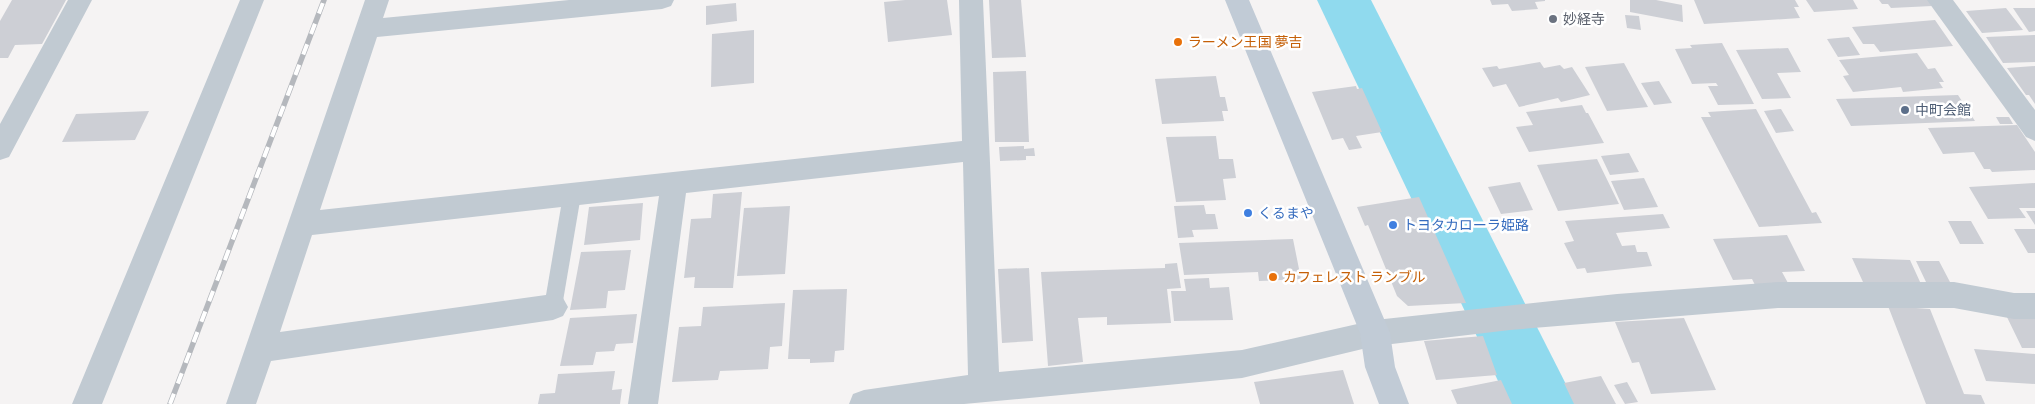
<svg xmlns="http://www.w3.org/2000/svg" width="2035" height="404" viewBox="0 0 2035 404" font-family="Signika,'Noto Sans JP',sans-serif">
	<style>
		.lines { fill: none; stroke-linecap: round; stroke-linejoin: round }
		.river { fill: #90daee; fill-rule: evenodd }
		.building { fill: #cdcfd5 }
		.lane { fill: #c1cad2; fill-rule: evenodd }
		.street { fill: #c1cad2; fill-rule: evenodd }
		.secondary { fill: #c1cbd6; fill-rule: evenodd }
		.rail-casing { stroke: #b5b8bd; stroke-width: 5.5 }
		.rail { stroke: #fff; stroke-width: 4; stroke-dasharray: 11; stroke-linecap: butt }
		.worship-dot { fill: #6b7280; stroke: #fff; stroke-width: 2 }
		.food-dot { fill: #e8710a; stroke: #fff; stroke-width: 2 }
		.service-dot { fill: #5c6f8a; stroke: #fff; stroke-width: 2 }
		.shop-dot { fill: #3f7fe0; stroke: #fff; stroke-width: 2 }
		.labels { text-anchor: middle; stroke-width: 5; stroke-linejoin: round; paint-order: stroke }
		.worship-label { font-size: 14px; fill: #5b616d; stroke: #fff; text-anchor: start }
		.food-label { font-size: 14px; fill: #c56008; stroke: #fff; text-anchor: start }
		.service-label { font-size: 14px; fill: #4e5e75; stroke: #fff; text-anchor: start }
		.shop-label { font-size: 14px; fill: #366cbe; stroke: #fff; text-anchor: start }
	</style>
	<rect width="100%" height="100%" fill="#f5f3f3"/>
	<g class="lines">
		<path class="river" d="M1317,0H1371L1576,404H1509Z"/>
	</g>
	<path class="building" d="M12,0H66L42,44L15,45L8,58H0V21Z
		M905,0H947L952,35L888,42L884,2Z
		M989,0H1021L1026,57L992,58Z
		M1490,0H1545V1L1535,2L1538,9L1512,11L1508,4L1492,5Z
		M1630,0H1656L1682,5L1683,22L1630,12Z
		M1694,0H1795L1799,7H1794L1800,18L1704,24Z
		M1806,0H1853L1858,9L1814,12Z
		M1879,0H1928L1932,6L1891,8L1888,4H1882Z
		M736,3L737,21L706,25V6Z
		M2006,8L2023,30L1982,33L1966,11Z
		M2013,8H2035V31L2029,32Z
		M1625,15L1639,16L1641,30L1627,28Z
		M1935,20L1953,46L1880,52L1874,44H1863L1852,27Z
		M754,30V83L711,87L712,34Z
		M2035,35V62L2003,63L1986,37Z
		M1849,37L1860,55L1838,57L1827,39Z
		M1722,43L1740,77L1754,104L1718,105L1708,86H1718L1716,83L1692,84L1675,49L1692,48L1690,45Z
		M1788,48L1801,72L1777,73L1791,98L1762,99L1736,50Z
		M1917,53L1928,69L1935,68L1944,82H1939L1943,88L1903,92L1901,87L1853,92L1843,76L1849,75L1839,60Z
		M1540,62L1544,68L1560,65L1564,69L1572,67L1590,95L1561,102L1558,98L1519,107L1506,84L1493,87L1482,68L1497,66L1499,69Z
		M1624,63L1648,107L1607,111L1585,67Z
		M2035,66V104L2029,95H2026L2007,68Z
		M1026,71L1029,142H995L993,72Z
		M1216,76L1220,97H1225L1228,111H1222L1224,121L1162,124L1155,79Z
		M1659,81L1672,103L1654,105L1641,83Z
		M1356,86L1357,89L1362,88L1382,132L1356,136L1362,148L1349,150L1343,138L1332,140L1312,92Z
		M1958,95L1975,121L1851,126L1836,99Z
		M1582,105L1586,113H1588L1604,143L1529,152L1516,127L1533,125L1526,112Z
		M1756,109L1812,213L1816,212L1822,223L1759,227L1701,117H1711L1708,112Z
		M1781,109L1794,131L1776,133L1764,111Z
		M149,111L135,140L62,142L76,114Z
		M1996,117H2009L2013,124H2000Z
		M2017,125L2035,152V170L1992,172L1990,169H1984L1974,152L1943,154L1928,128Z
		M1216,136L1219,159H1233L1236,178L1223,179L1226,200L1176,202L1166,137Z
		M1024,146V149L1034,148L1035,156H1026V160L1000,161L999,147Z
		M1629,153L1639,172L1610,175L1601,156Z
		M1597,159L1619,204L1558,211L1537,165Z
		M1644,178L1658,207L1624,210L1611,181Z
		M1520,182L1533,210L1501,214L1488,187Z
		M2035,183V208H2019L2026,218L1988,219L1969,187Z
		M742,192L733,288H694L695,277L684,278L691,219L711,218L713,194Z
		M1419,197L1466,303L1408,306L1397,296L1368,225L1365,226L1357,207Z
		M643,203L640,240L584,245L589,207Z
		M1204,205L1206,214H1215L1218,229L1192,230L1194,237L1178,238L1174,206Z
		M790,206L785,274L737,276L744,208Z
		M2026,211H2035V225Z
		M1663,214L1670,228L1616,233L1622,246L1635,245L1637,252H1647L1652,266L1587,273L1585,268L1577,269L1564,243L1574,241L1565,221Z
		M1948,221H1971L1984,244H1960Z
		M2014,229H2035V253H2028Z
		M1787,235L1805,271L1782,272L1788,283L1755,285L1752,279L1733,280L1713,239Z
		M1293,239L1301,279L1259,281L1258,272L1184,275L1179,243Z
		M631,250L625,290L608,291L606,308L570,310L581,252Z
		M1852,258L1910,260L1921,284L1863,282Z
		M1916,261H1939L1950,282H1926Z
		M1177,263L1181,288L1167,289L1171,323L1107,325V317L1078,318L1083,362L1048,366L1041,272L1165,268V264Z
		M1029,268L1033,341L1002,343L998,269Z
		M1209,278L1210,288L1229,287L1233,320L1174,321L1171,291H1186L1184,279Z
		M847,289L844,350L835,351L834,362L810,363V359H788L793,290Z
		M785,303L782,346L770,347L768,369L720,371L718,380L672,382L679,327L701,326L703,307Z
		M1888,306L1930,309L1964,394L1981,395L1985,404H1926Z
		M2005,313L2035,314V348H2022Z
		M637,314L633,343L616,344L614,351L596,352L593,365L560,366L570,318Z
		M1684,318L1716,390L1651,394L1639,362L1632,363L1615,322Z
		M1483,336L1497,375L1436,380L1424,341Z
		M1974,349L2035,354V384L1986,381Z
		M1343,370L1354,404H1260L1254,382Z
		M615,371L612,390L622,389L620,404H538L540,394L555,393L558,374Z
		M1601,376L1616,404H1574L1564,383Z
		M1501,380L1512,404H1457L1451,390Z
		M1627,382L1638,402L1625,404L1614,385Z"/>
	<g class="lines">
		<path class="lane" d="M572,188L578,190L581,195L562,307L560,313L553,315L546,313L544,307L563,195L566,190Z"/>
		<path class="street" d="M68,0H92L9,157L0,160V124Z
			M240,0H264L102,404H72Z
			M365,0H389L383,18L569,0H674L671,6L662,9L377,37L320,210L962,141L959,0H983L999,372L1242,350L1375,320L1617,294L1778,282H1954L2014,293H2035V319H2014L1954,308H1778L1510,330L1375,346L1242,378L964,404H849L853,394L864,390L968,375L963,162L686,193L658,404H628L659,196L312,235L280,332L553,294L563,298L568,307L563,316L553,320L271,361L256,404H226Z
			M1927,0H1953L2035,110V141L2026,137Z"/>
		<path class="secondary" d="M1225,0H1249L1390,333L1395,367L1409,404H1379L1365,367L1360,333Z"/>
		<defs>
			<path id="rail" d="M170,404L324,0"/>
		</defs>
		<use href="#rail" class="rail-casing"/>
		<use href="#rail" class="rail"/>
	</g>
	<circle class="worship-dot" cx="1553" cy="19" r="5"/>
	<g class="food-dot">
		<circle cx="1178" cy="42" r="5"/>
		<circle cx="1273" cy="277" r="5"/>
	</g>
	<circle class="service-dot" cx="1905" cy="110" r="5"/>
	<g class="shop-dot">
		<circle cx="1248" cy="213" r="5"/>
		<circle cx="1393" cy="225" r="5"/>
	</g>
	<g class="labels">
		<g class="worship-label">
			<text x="1563" y="24">妙経寺</text>
		</g>
		<g class="food-label">
			<text x="1188" y="47">ラーメン王国 夢吉</text>
			<text x="1283" y="282">カフェレスト ランブル</text>
		</g>
		<g class="service-label">
			<text x="1915" y="115">中町会館</text>
		</g>
		<g class="shop-label">
			<text x="1258" y="218">くるまや</text>
			<text x="1403" y="230">トヨタカローラ姫路</text>
		</g>
	</g>
</svg>
